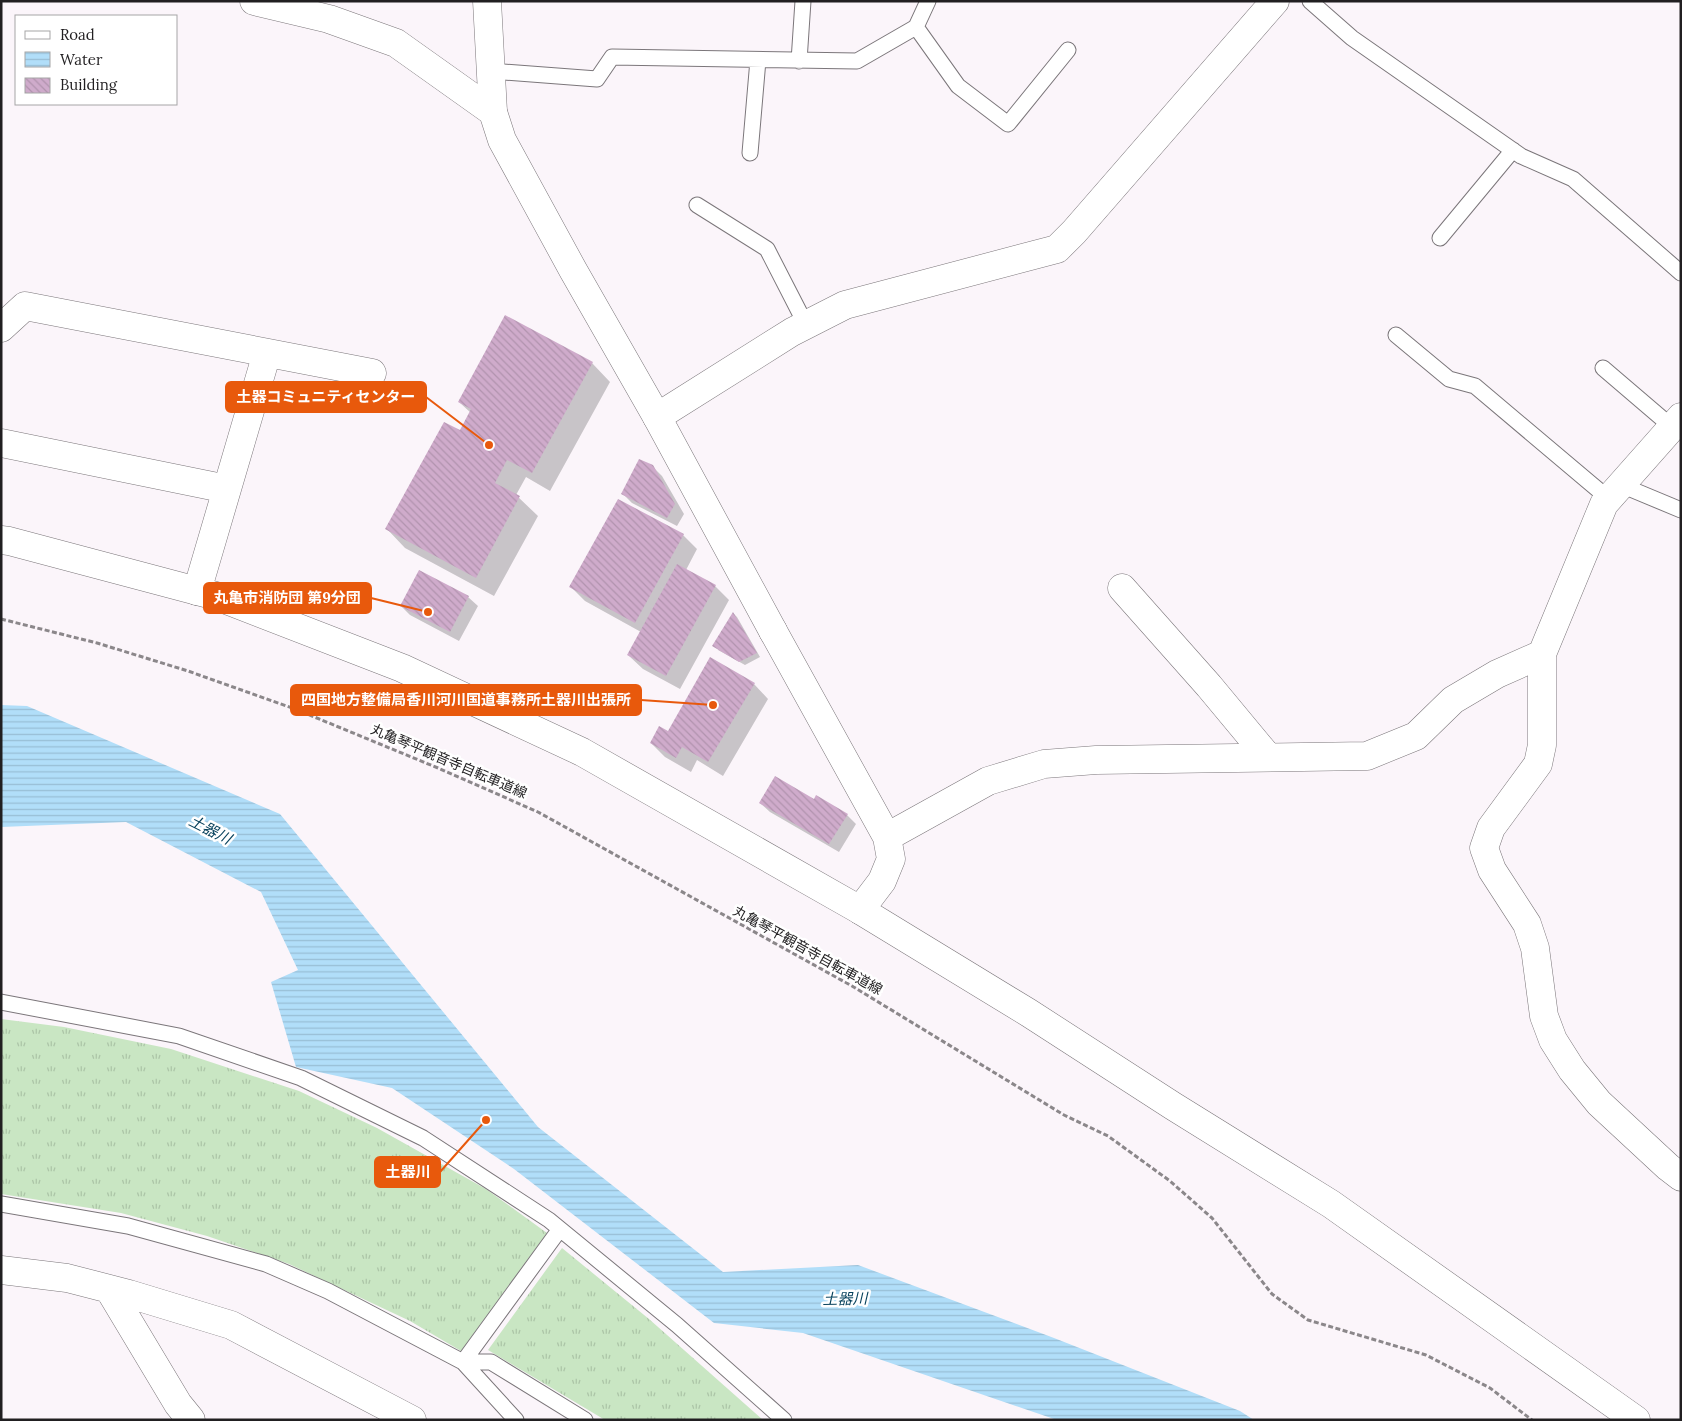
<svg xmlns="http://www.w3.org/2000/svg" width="1682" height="1421" viewBox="0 0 1682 1421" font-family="Lora,'Noto Sans JP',serif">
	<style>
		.grass { fill: url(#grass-tufts) }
		.water { fill: url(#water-rules) }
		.shadow { fill: #0003 }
		.building { fill: url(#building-back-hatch) }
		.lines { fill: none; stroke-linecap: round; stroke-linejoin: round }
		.service-casing { stroke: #7b767a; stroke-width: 17 }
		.minor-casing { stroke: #7b767a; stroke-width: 29 }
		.tertiary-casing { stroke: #7b767a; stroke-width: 29 }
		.path { stroke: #8b878a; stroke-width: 3; stroke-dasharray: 5 2.5; stroke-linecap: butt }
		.service { stroke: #fff; stroke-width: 15 }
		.minor { stroke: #fff; stroke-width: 28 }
		.tertiary { stroke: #fff; stroke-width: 28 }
		.labels { text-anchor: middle; stroke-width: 5; stroke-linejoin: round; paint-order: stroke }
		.street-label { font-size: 14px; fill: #211f21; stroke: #fff }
		.water-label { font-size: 15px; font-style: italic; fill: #043f5a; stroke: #fff }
		.leader { fill: none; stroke: #e8590c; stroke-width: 2 }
		.callout-dot { fill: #e8590c; stroke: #fff; stroke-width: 2 }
		.callout { fill: #e8590c; stroke: #e8590c; stroke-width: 2 }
		.callout-label { font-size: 15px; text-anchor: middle; font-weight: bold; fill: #fff }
	</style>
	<defs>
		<pattern id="grass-tufts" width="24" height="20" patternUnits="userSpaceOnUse" patternTransform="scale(1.25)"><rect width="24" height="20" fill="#c9e6c3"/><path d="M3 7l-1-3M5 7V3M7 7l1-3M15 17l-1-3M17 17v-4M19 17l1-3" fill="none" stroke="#acc5a7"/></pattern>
		<pattern id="water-rules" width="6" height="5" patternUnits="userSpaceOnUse" patternTransform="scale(1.25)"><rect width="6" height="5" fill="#b1def9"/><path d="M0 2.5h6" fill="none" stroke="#98bed5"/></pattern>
		<pattern id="building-back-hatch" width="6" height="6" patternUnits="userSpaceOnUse" patternTransform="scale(1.25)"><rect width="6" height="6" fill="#cfabcb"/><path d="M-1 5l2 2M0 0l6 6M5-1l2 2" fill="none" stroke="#b193ae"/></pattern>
	</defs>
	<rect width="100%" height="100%" fill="#fbf5fa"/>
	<path class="grass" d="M1,1019L64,1027L171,1049L299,1091L377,1128L486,1189L547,1233L461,1351L410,1321L289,1264L207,1236L121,1213L1,1194Z
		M562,1248L649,1319L763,1420H605L488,1350Z"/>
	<path class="water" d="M1,705L27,706L280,814L538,1127L723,1272L858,1265L1054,1338L1240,1411L1254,1420H1057L803,1333L714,1323L514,1169L392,1088L296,1067L271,982L298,970L261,892L126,822L1,827Z"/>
	<path class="shadow" d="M592,363L610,382L550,491L526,477L516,495L538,516L494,596L405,548L387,529L461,432L471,413L459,402Z
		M652,466L662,476L684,514L677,526L632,503L623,494Z
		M683,535L697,549L686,570L715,586L729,600L680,689L643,669L628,655L641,632L585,601L571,587Z
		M419,572L468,597L478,606L459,641L410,615L401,606Z
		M734,614L737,617L760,657L745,665L718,650Z
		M754,684L768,699L723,776L697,760L691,772L665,757L651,743Z
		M760,803L847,815L856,824L839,852L770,812Z"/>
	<path class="building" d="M505,315L593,362L532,473L507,460L495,483L520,496L476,578L385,529L444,422L460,430L471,409L458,402Z
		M639,459L653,465L675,504L667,518L621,494Z
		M618,499L684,534L635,623L569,587Z
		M677,564L716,585L666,676L627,655Z
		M419,570L469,596L450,632L400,606Z
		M733,612L757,653L739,662L712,646Z
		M710,657L755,683L708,762L682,747L676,758L650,743L659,726L668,731Z
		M775,776L814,799L816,795L848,814L829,844L759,803Z"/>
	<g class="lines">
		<defs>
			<path id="service" d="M1310,1L1352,38L1521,156L1573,179L1681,273
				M916,27L928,1
				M799,61L803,1
				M490,71L597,79L612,57L857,61L916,27L958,86L1008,124L1068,50
				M750,153L758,60
				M697,205L767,249L806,325
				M1440,238L1513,150
				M1396,335L1449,379L1475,386L1609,499
				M1603,368L1672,427
				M1621,485L1681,510
				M1,1002L179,1036L301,1078L423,1138L549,1220L677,1325L784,1420
				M1,1204L128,1226L266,1264L328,1291L463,1362L516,1420
				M463,1362L560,1229
				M463,1362H491L585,1420"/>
			<path id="minor" d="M254,1L329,19L396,43L493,112
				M1,328L25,306L372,373
				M657,417L792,332L845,305L1057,249L1074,232L1275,1
				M1681,417L1604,504L1542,654V745L1538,764L1491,828L1484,848L1492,870L1527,924L1535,948L1544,1016L1553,1040L1572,1070L1599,1103L1668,1167L1681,1177
				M1,443L227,489
				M1122,588L1209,686L1268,757
				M197,591L267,353
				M773,631L887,837L891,859L882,881L860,910L1029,1013L1173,1106L1331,1204L1636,1420
				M887,837L988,781L1044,764L1096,760L1367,756L1416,736L1453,700L1497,674L1542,654
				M1,1270L67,1278L129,1294L231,1325L412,1420
				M109,1289L178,1404L191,1420"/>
			<path id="tertiary" d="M487,1L493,112L502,140L573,270L657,417L773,631
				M1,540L9,541L216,596L402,668L582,752L860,910"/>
		</defs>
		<use href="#service" class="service-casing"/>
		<use href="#minor" class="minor-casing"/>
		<use href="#tertiary" class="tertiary-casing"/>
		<path class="path" d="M1,619L97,643L188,671L295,709L438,768L538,812L852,986L1064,1115L1108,1136L1170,1181L1212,1218L1272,1294L1308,1320L1426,1355L1490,1388L1532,1420"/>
		<use href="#service" class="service"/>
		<use href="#minor" class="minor"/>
		<use href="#tertiary" class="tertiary"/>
	</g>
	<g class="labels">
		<g class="street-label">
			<text transform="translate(449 761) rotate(23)" y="5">丸亀琴平観音寺自転車道線</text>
			<text transform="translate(808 950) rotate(29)" y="5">丸亀琴平観音寺自転車道線</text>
		</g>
		<g class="water-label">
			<text transform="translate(210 830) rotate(27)" y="5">土器川</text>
			<text transform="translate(845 1299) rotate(-1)" y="5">土器川</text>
		</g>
	</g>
	<path class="leader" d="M489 445L426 397M428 612L371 598M713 705L641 700M486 1120L440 1172"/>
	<g class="callout-dot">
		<circle cx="489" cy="445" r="5"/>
		<circle cx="428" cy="612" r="5"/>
		<circle cx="713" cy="705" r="5"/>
		<circle cx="486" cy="1120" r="5"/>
	</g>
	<g class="callout">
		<rect x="226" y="382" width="200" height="30" rx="5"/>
		<rect x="204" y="583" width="167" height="30" rx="5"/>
		<rect x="291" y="685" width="350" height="30" rx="5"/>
		<rect x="375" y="1157" width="65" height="30" rx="5"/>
	</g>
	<g class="callout-label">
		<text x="326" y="402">土器コミュニティセンター</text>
		<text x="287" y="603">丸亀市消防団 第9分団</text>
		<text x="466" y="705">四国地方整備局香川河川国道事務所土器川出張所</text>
		<text x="408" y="1177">土器川</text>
	</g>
	<rect width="1682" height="1421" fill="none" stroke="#211f21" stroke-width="5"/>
	<rect x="15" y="15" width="162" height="90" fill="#ffffff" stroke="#a6a5a6"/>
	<rect x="25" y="31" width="25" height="8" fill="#ffffff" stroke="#a6a5a6"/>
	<text x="60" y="40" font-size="15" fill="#211f21">Road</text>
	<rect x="25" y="52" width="25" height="15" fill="url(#water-rules)" stroke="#a6a5a6"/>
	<text x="60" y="65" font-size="15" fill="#211f21">Water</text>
	<rect x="25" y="78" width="25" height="15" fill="url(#building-back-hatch)" stroke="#a6a5a6"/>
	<text x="60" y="90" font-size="15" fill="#211f21">Building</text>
</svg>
